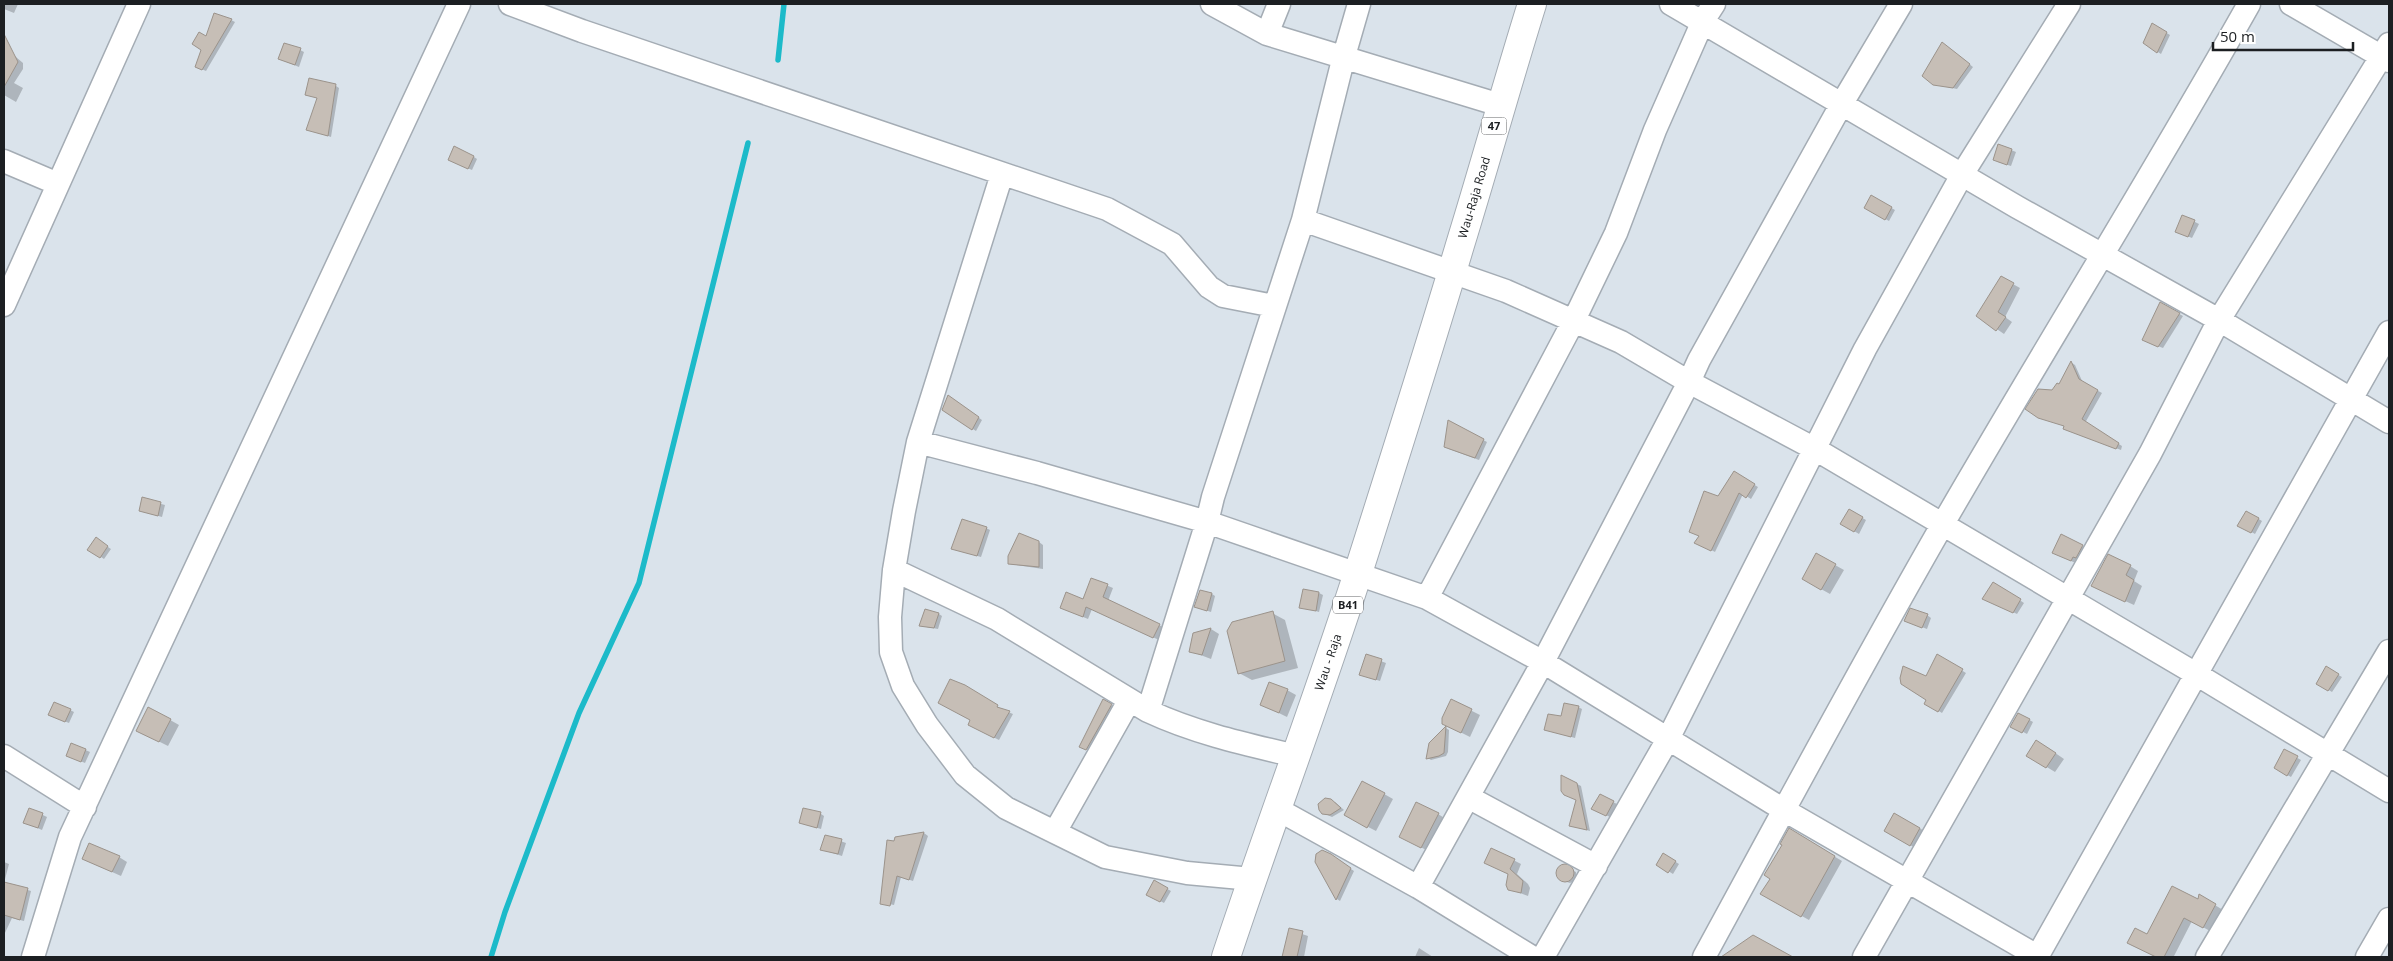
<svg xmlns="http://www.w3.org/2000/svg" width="2393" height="961" viewBox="0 0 2393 961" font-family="'Open Sans',sans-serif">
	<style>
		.shadow { fill: #0003 }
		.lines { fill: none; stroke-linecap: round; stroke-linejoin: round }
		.stream { stroke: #1cbac9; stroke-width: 5.5 }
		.building { fill: #c6beb6; stroke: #9b938b }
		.minor-casing { stroke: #a4acb4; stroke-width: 25 }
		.major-casing { stroke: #a4acb4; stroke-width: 30 }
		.minor { stroke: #fff; stroke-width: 22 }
		.major { stroke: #fff; stroke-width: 28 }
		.labels { text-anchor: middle; stroke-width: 4; stroke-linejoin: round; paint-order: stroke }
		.shield { fill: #fff; stroke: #606264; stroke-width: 1 }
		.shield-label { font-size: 11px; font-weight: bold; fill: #1c1f22 }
		.street-label { font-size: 12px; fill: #1c1f22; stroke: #fff }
	</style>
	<rect width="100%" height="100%" fill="#dae3eb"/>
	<path class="shadow" d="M4,4H18L14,13L4,9Z
		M231,20L235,22L206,71L197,67L207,37Z
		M2153,25L2170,35L2161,54L2144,43Z
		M1946,46L1973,67L1957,89L1934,84Z
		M300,50L304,52L299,67L279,59Z
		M4,52H10L23,63V69L14,83L23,88L16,102L4,95Z
		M336,86L339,88L331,137L307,129Z
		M1999,145L2016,152L2011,166L1998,162Z
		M474,157L477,159L472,170L453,162Z
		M1872,197L1895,210L1889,221L1866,208Z
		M2183,216L2199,224L2192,238L2180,233Z
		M2002,278L2020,288L2005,317L2012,322L2004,334L1978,316Z
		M2161,304L2183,316L2163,348L2147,342Z
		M2072,363L2075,365L2083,383L2102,393L2085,423L2122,446L2121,450L2064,429L2065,426L2053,391L2059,386Z
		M952,399L982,420L976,431L943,410Z
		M1449,422L1487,442L1479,460L1449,449Z
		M1734,473L1758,487L1751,499L1743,494L1715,552L1696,542L1719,498Z
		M143,499L165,505L162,517L140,511Z
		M1850,511L1866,520L1859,534L1842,524Z
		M2247,512L2262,521L2255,534L2239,525Z
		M986,528L990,530L981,557L956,550Z
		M2062,536L2091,551L2080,565L2062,557Z
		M96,539L111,549L104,559L89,549Z
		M1039,542L1043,545V569L1010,564Z
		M1817,555L1844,570L1830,594L1803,579Z
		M2130,566L2138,571L2134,581L2142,586L2134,605L2101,590Z
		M1092,579L1113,588L1108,601L1165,628L1159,640L1092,609L1088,619L1061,608L1083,600Z
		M1994,583L2024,603L2017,614L1988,600Z
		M1319,593L1323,595L1319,612L1301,607Z
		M1212,594L1215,596L1211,612L1196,607Z
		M1272,613L1285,620L1298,668L1252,680L1239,673Z
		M939,614L942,616L938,629L921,626Z
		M1927,615L1931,618L1927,629L1909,622Z
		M1211,629L1219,634L1211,659L1190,651Z
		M1937,655L1966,673L1942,713L1926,703L1928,700L1926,678Z
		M1367,656L1386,663L1380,681L1365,676Z
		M2326,668L2342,677L2332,692L2317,683Z
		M964,686L1001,709L1013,714L999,740L969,725L972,719Z
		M1287,690L1296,695L1287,717L1262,705Z
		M1104,701L1115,708L1090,751L1081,746Z
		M1452,701L1480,715L1470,737L1452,728Z
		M1578,707L1582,709L1575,738L1546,730Z
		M149,708L179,725L168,746L146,735Z
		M70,710L74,712L69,723L54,717Z
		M2019,714L2033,722L2027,734L2012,726Z
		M1446,728L1449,730L1448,752L1446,756L1431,760L1428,758L1430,743Z
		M72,744L90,752L85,763L71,757Z
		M2045,746L2064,759L2055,772L2027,755Z
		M2285,751L2301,760L2291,777L2275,768Z
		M1563,777L1581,786L1590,831L1571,826L1577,799Z
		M1363,782L1393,799L1376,831L1345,815Z
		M1600,796L1617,804L1610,817L1593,809Z
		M1335,802L1344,810L1332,817L1323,813Z
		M30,809L47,817L42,830L28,824Z
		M821,814L824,816L821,829L804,824Z
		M1438,814L1446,819L1430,852L1409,841Z
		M1894,814L1928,833L1919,850L1885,831Z
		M1790,830L1842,861L1809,920L1762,894L1771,879Z
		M924,833L928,836L913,881L901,877L894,905L884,903L896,838Z
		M826,836L846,843L842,856L826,851Z
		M1492,849L1521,864L1517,874L1528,884L1530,888L1528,896L1509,889V874Z
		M1328,854L1354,871L1340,901L1337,899L1316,862Z
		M1663,854L1679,864L1673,874L1657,864Z
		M119,857L127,862L121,876L83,859Z
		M4,862L9,864L4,883Z
		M1563,866L1576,872V880L1570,883L1561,880L1557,873L1559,868Z
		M1154,882L1171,891L1164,903L1147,894Z
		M4,883L31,891L24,921L12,918L4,935Z
		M2200,896L2223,910L2210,931L2192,921L2174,956L2178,957H2157L2136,947L2148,936L2199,900Z
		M1290,930L1308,936L1304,957H1283Z
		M1753,936L1787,955L1785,957H1723Z
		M1419,948L1422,950L1433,957H1415Z"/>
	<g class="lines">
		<path class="stream" d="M778,60L784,4
			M491,957L505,912L579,713L639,583L748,143"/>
	</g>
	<path class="building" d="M214,13L232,19L202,70L195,67L201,50L192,44L199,32L206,36Z
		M2152,23L2167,32L2157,53L2143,43Z
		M4,34L18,62L4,87Z
		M1942,42L1970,64L1953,88L1933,85L1922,76Z
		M284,43L301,48L295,65L278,59Z
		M309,78L336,84L328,136L306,130L317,98L305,95Z
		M1998,144L2012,149L2007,165L1993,160Z
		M454,146L474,156L468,169L448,160Z
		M1871,195L1892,207L1885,220L1864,208Z
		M2182,215L2195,220L2188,237L2175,232Z
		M2001,276L2014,283L1998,312L2006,317L1996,331L1976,316Z
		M2160,302L2180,313L2158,347L2142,340Z
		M2071,361L2079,379L2098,390L2082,419L2119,443L2116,449L2063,429L2064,426L2038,418L2025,409L2038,389L2052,390L2057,383L2059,384Z
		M948,395L979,417L972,430L942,410Z
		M1448,420L1484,439L1475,458L1444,447Z
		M1734,471L1755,484L1746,498L1739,493L1711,551L1694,543L1699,536L1689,532L1704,491L1718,496Z
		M142,497L161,502L158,516L139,511Z
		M1849,509L1863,517L1854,532L1840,524Z
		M2246,511L2259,518L2251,533L2237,526Z
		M962,519L987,527L977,556L951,549Z
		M1019,533L1039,541V567L1008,564V556Z
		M2061,534L2083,545L2076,558L2073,557L2071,561L2052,553Z
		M96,537L108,546L100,558L87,550Z
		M1816,553L1836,564L1821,590L1802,579Z
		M2108,554L2131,565L2126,575L2134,580L2125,602L2091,586Z
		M1091,578L1108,584L1103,597L1160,624L1153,638L1086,607L1083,617L1060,608L1066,592L1083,599Z
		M1993,582L2021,599L2013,613L1982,599Z
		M1303,589L1319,592L1316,611L1299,608Z
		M1200,590L1212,593L1207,611L1194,607Z
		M1910,608L1928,614L1922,628L1904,621Z
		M925,609L939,613L934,628L919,626Z
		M1273,611L1285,661L1238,674L1227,631L1232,622Z
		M1211,628L1202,655L1189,652L1193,633Z
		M1366,654L1382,659L1376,680L1359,675Z
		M1937,654L1963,669L1938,712L1924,704L1926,700L1901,684L1900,678L1903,666L1926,676Z
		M2326,666L2339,674L2328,691L2316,684Z
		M950,679L965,685L998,705L997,707L1010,711L994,738L968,725L970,720L938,703Z
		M1269,682L1288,689L1279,713L1260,705Z
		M1103,699L1112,704L1086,750L1079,747Z
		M1451,699L1472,709L1461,733L1442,724V718Z
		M54,702L71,709L65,722L48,715Z
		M1564,703L1579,706L1571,737L1544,730L1548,714L1561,716Z
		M148,707L171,719L159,742L136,731Z
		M2018,713L2030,719L2022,733L2010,727Z
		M1446,726L1444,753L1439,756L1426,759L1429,743Z
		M2036,740L2056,753L2046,768L2026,756Z
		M71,743L86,749L81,762L66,756Z
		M2284,749L2298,756L2287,776L2274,768Z
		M1561,775L1577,783L1587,830L1569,826L1576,800L1564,795L1561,791Z
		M1362,781L1385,793L1367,828L1344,815Z
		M1600,794L1614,801L1606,816L1591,809Z
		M1325,798L1331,799L1341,808L1330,815L1322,814L1319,810L1318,804Z
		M1416,802L1439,813L1421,848L1399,837Z
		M29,808L43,813L38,828L23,823Z
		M803,808L821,812L817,828L799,823Z
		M1894,813L1920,828L1910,846L1884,831Z
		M1789,828L1835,856L1801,917L1760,894L1770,879L1764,875L1782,845L1780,844Z
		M924,832L909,880L897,876L890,906L880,904L887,840L894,841L895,837Z
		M825,835L842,839L838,854L820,850Z
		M89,843L120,856L112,872L82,859Z
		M1491,848L1515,859L1510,869L1523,881L1521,893L1508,890L1506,885L1508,874L1484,863Z
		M1322,850L1331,854L1351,868L1336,900L1315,862L1316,854Z
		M1663,853L1676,861L1668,873L1656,865Z
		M1556 873a9 9 0 1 1 18 0a9 9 0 1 1-18 0Z
		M1154,880L1168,888L1160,902L1146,895Z
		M4,882L28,888L20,920L4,915Z
		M2172,886L2198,899L2199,894L2216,904L2203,928L2184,918L2164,957H2156L2127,943L2135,928L2147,934Z
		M1289,928L1303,931L1297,957H1282Z
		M1753,935L1793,957H1721Z"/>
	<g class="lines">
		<defs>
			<path id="minor" d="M510,4L582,31L1107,209L1172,244L1209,287L1223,296L1274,306
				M1212,4L1267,34L1500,105
				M1671,4L2017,207L2219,320L2389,422
				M2291,4L2389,61
				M1267,34L1279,4
				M4,161L58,184
				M1002,174L918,442L904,511L894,570L890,617L891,652L903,686L927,725L965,775L1006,808L1105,857L1187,873L1252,879
				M1303,220L1506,291L1621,342L1689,382L1815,449L2196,674L2389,791
				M4,305L139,4
				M918,442L1037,473L1207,522L1427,598L1543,662L1784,810L2039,957
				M894,570L997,619L1148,711C1195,733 1245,744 1296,756
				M1427,598L1574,320L1616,233L1655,130L1703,21L1714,4
				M1148,711L1207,522L1213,497L1303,220L1344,56L1359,4
				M4,756L85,807
				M1468,797L1596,866
				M1277,809L1418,887L1532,957
				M1055,832L1129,701
				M1418,887L1543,662L1689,382L1699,360L1841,105L1901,4
				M33,957L70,837L459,4
				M1543,957L1668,739L1865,349L1963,173L2069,4
				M1704,957C1783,812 1861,666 1944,522C2044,349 2151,178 2249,4
				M1864,957L2150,454L2219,320L2389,44
				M2037,957L2389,332
				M2207,957L2389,651
				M2367,957L2389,919"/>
			<g id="major">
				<path id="s1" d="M1226,957C1268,830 1316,704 1357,576C1392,466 1427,356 1460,245C1485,164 1507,84 1532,4"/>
			</g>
		</defs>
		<use href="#minor" class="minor-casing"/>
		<use href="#major" class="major-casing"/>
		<use href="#minor" class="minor"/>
		<use href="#major" class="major"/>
	</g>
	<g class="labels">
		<g class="shield">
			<rect x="1481.5" y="117.5" width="25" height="17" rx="4"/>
			<rect x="1333" y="596.5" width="30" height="17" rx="4"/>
		</g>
		<g class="shield-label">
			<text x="1494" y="130">47</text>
			<text x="1348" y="609">B41</text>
		</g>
		<g class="street-label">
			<text dy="4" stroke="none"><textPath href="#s1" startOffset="799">Wau-Raja Road</textPath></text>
			<text dy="4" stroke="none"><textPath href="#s1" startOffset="312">Wau - Raja</textPath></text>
		</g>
	</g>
	<rect width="2393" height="961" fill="none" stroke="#1c1f22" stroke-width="10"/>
	<path d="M2213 42v8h140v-8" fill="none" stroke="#1c1f22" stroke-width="2.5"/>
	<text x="2220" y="42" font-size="15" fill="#1c1f22" stroke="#ffffff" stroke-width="4" paint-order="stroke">50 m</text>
</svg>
